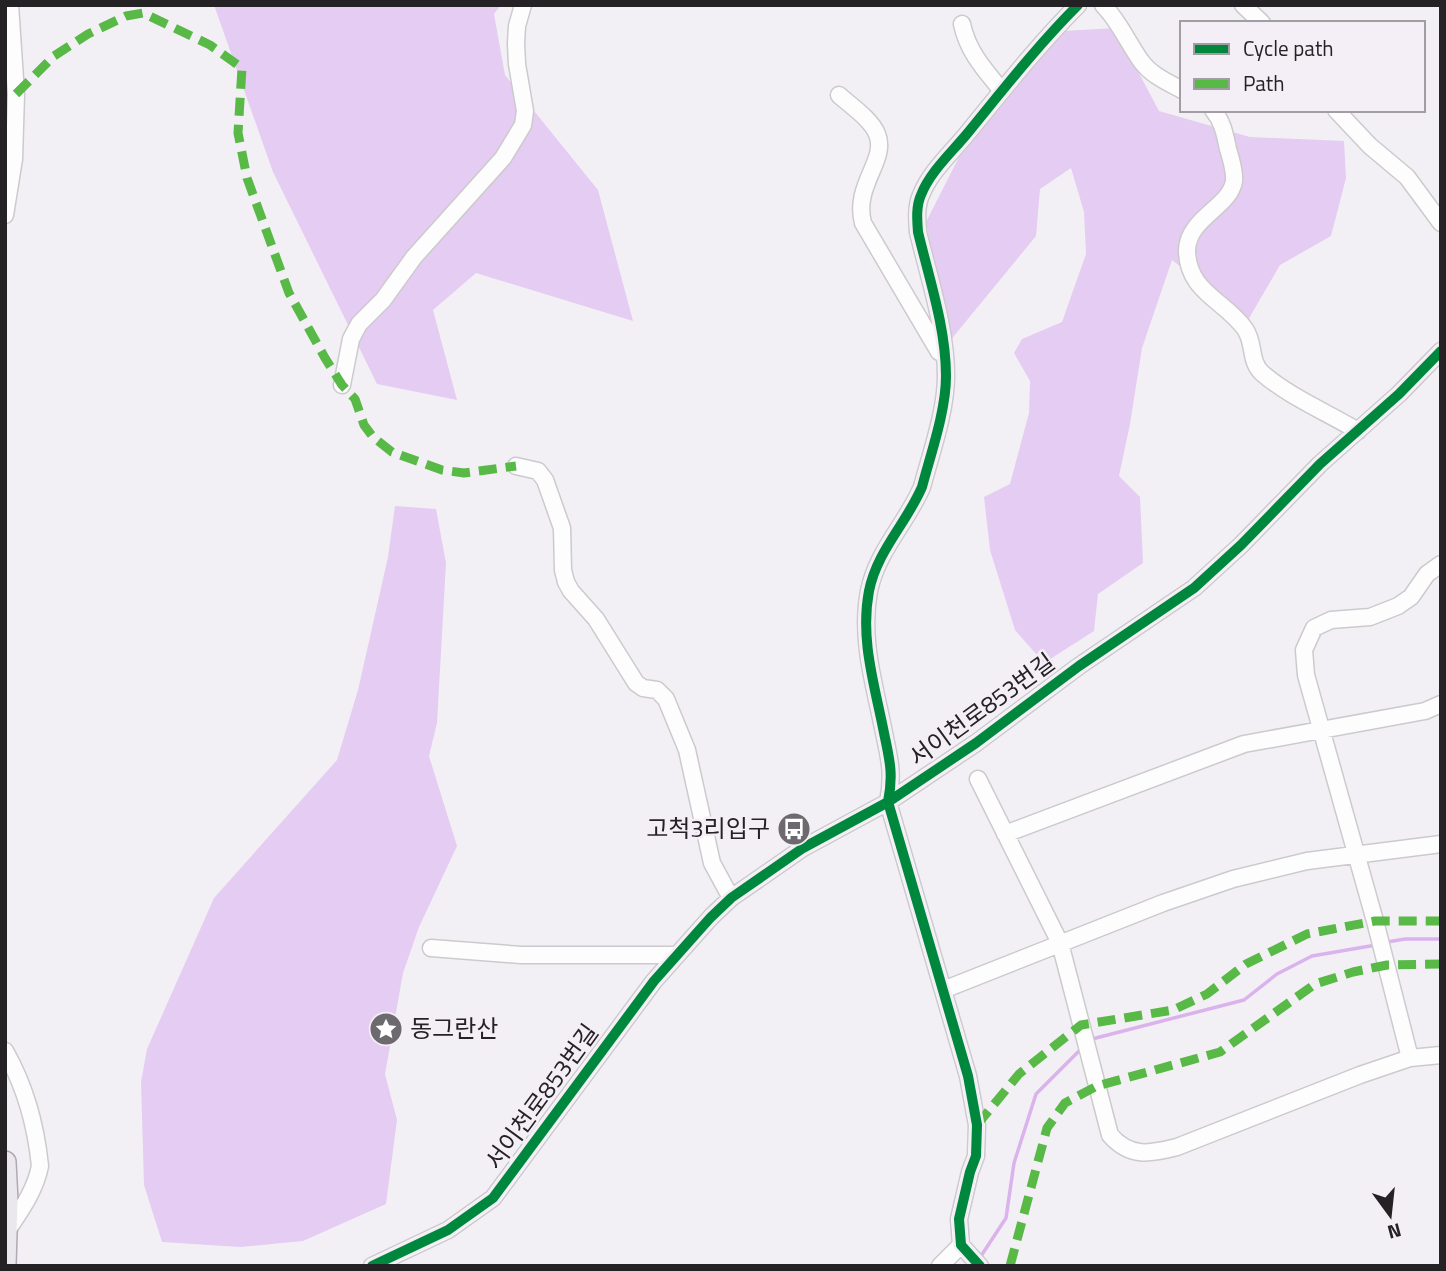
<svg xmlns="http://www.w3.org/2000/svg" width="1446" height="1271" viewBox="0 0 1446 1271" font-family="'Titillium Web','Noto Sans KR',sans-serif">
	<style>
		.green { fill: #e5ccf2 }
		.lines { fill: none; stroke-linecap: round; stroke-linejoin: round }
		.stream { stroke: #dab3ed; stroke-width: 3.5 }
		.minor-casing { stroke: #cccacd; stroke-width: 19 }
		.major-casing { stroke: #b0a8b4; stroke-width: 24 }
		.minor { stroke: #fdfdfe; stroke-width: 16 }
		.major { stroke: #ebe8ed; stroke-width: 21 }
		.quiet { stroke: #58b947; stroke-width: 9; stroke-dasharray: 18 9; stroke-linecap: butt }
		.cycleway-casing { stroke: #f4eff6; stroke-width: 15 }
		.cycleway { stroke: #00873e; stroke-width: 10 }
		.labels { text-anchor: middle; stroke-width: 5; stroke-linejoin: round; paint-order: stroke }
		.street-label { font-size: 24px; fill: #242225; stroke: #f4eff6 }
		.poi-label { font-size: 24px; fill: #242225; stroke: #f4eff6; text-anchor: end }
	</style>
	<rect width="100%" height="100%" fill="#f3f0f5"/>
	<path class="green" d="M214,5H501L494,14L505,75L598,190L633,321L476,273L433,310L457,400L377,384L273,172Z
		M1115,28L1159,111L1250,137L1344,141L1346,178L1331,236L1280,265L1248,320L1172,260L1142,348L1130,424L1119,476L1140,497L1143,563L1098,594L1094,631L1044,663L1015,630L990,550L984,497L1010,484L1029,413L1030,381L1014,353L1022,339L1062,322L1086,254L1084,212L1071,168L1040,189L1036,236L949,342L926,222L958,159L1063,31Z
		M395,506L436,509L446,563L437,723L429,756L457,846L419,927L403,973L385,1074L397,1120L386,1204L303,1241L240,1247L162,1242L144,1185L141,1082L147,1049L214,898L337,760L358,690L388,557Z"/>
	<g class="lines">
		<path class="stream" d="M1387,942L1405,939H1441
			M1092,1039L1244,1000L1277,974L1312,956L1376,945
			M979,1259L1006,1218L1014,1163L1036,1094L1081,1049"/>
		<defs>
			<path id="minor" d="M1103,5C1119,21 1128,43 1141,61C1151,75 1167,82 1182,90
				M1243,5L1262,23
				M962,24C968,52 984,69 1002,91
				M839,95C851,106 871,119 877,134C888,160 853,185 863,223L939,352
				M1213,110C1223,122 1225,135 1228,149C1231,159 1235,171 1234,181C1230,207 1188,218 1187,250C1187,292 1226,301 1245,329C1255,343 1249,361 1262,373C1288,396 1328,413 1358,431
				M1336,110L1370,146L1407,177L1441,223
				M5,215L14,159L16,94L10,5
				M342,385L351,339L359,324L383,300L414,257L503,158L523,125L525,111L517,64L516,43L517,26L523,5
				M516,466L538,471L545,480L562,528L563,570L566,582L571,591L596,619L636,683L643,688L657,690L666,699L687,750L712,863L731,898
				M978,779L1060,943L1110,1135C1130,1158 1150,1154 1177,1147L1360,1075L1410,1058L1441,1055
				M1005,834L1244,744L1425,711L1441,704
				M431,948L521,955H676
				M943,990L1163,903L1233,879L1307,861L1441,844
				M5,1051C25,1086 36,1126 40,1166C35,1191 21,1210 7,1231
				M1410,1058L1375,921L1306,675L1304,650L1314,628L1331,620L1370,617L1398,606L1411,597L1427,574L1441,564
				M372,1266L448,1230L493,1198L654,981L711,917L731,898L803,848L888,802L976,743L1079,666L1194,588L1241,545L1320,464L1399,394L1441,351
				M940,1266L961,1245
				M980,1266L961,1245L959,1219L970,1172L976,1156L977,1125L968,1076L888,802C894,772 889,758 883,728C874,683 860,638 869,591C877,551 906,524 922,487C931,453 946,411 946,376C946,328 929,278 918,232C917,219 916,206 921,195C930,172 951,153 966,135C1002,91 1037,46 1078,5"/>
			<path id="major" d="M5,1162L7,1201L5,1265"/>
		</defs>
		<use href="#minor" class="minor-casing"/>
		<use href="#major" class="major-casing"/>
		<use href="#minor" class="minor"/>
		<use href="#major" class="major"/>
		<path class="quiet" d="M16,94L54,56L88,34L126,16L143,13L210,45L242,68L238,133L247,178L289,293L325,358L342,385L355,399L364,425L373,437L392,452L442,470L464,473L516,466
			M977,1125L1019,1074L1081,1025L1173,1010L1207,994L1246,964L1307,934L1375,921H1441
			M1010,1266L1047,1128L1065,1103L1097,1086L1220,1052L1315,984L1353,972L1387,965L1441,964"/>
		<defs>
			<path id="cycleway" d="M372,1266L448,1230L493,1198L654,981L711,917L731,898L803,848L888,802L976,743L1079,666L1194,588L1241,545L1320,464L1399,394L1441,351
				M980,1266L961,1245L959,1219L970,1172L976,1156L977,1125L968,1076L888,802C894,772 889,758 883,728C874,683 860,638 869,591C877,551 906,524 922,487C931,453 946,411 946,376C946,328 929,278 918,232C917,219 916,206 921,195C930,172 951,153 966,135C1002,91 1037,46 1078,5"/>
		</defs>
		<use href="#cycleway" class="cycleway-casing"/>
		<use href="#cycleway" class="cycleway"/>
	</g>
	<defs>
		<symbol id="bus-disc" viewBox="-11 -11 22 22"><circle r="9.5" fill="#6c6a6e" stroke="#f4eff6"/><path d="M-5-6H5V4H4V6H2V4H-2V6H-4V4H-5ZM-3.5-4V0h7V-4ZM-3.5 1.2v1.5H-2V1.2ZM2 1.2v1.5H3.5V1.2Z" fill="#fff"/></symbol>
		<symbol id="sight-disc" viewBox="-11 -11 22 22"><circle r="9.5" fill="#6c6a6e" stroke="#f4eff6"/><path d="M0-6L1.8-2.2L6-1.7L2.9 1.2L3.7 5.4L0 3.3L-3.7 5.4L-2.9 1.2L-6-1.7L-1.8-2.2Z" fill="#fff"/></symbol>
	</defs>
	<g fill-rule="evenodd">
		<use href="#bus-disc" x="775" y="810" width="38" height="38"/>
		<use href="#sight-disc" x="367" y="1010" width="38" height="38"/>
	</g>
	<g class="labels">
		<g class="street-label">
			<text transform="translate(982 710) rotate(-36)" y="8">서이천로853번길</text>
			<text transform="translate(542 1097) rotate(-54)" y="8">서이천로853번길</text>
		</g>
		<g class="poi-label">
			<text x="770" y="837">고척3리입구</text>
			<text x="410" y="1037" text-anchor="start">동그란산</text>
		</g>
	</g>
	<rect width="1446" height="1271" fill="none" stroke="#242225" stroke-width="14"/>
	<rect x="1180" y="21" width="245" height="91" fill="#f4eff6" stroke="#a19da2" stroke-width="2"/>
	<rect x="1194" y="44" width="35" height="10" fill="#00873e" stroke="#a19da2" stroke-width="2"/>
	<text x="1243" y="56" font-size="21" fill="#242225">Cycle path</text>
	<rect x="1194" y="79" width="35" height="10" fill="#58b947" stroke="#a19da2" stroke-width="2"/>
	<text x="1243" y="91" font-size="21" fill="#242225">Path</text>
	<g transform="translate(1390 1215) rotate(165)" stroke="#f4eff6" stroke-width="5" paint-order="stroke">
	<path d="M0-5L12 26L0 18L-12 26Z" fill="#242225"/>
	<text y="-10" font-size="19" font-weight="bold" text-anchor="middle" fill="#242225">N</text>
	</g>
</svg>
